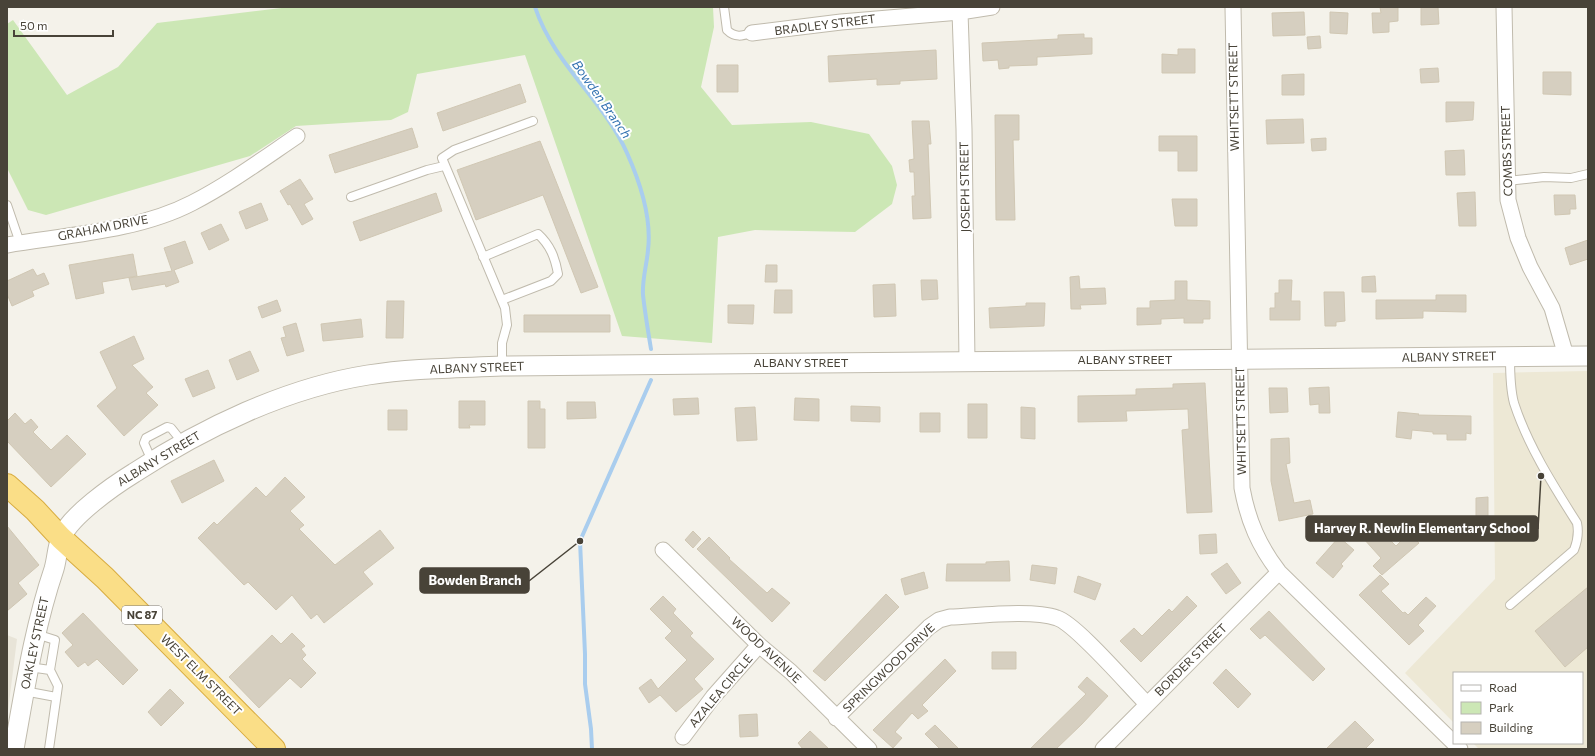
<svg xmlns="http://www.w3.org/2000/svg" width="1595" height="756" viewBox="0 0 1595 756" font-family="Commissioner,sans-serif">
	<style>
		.residential { fill: #e8e4d8 }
		.education { fill: #ede8d5 }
		.green { fill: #cce7b5 }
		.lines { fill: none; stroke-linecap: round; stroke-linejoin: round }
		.stream { stroke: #a9cdee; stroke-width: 4 }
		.building { fill: #d6cfc0; stroke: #d0c7b3 }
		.service-casing { stroke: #c0bbad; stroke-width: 10 }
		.minor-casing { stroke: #c0bbad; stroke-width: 17 }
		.tertiary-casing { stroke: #c0bbad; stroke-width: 21 }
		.trunk-casing { stroke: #d8ac40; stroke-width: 24 }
		.service { stroke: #fff; stroke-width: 8 }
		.minor { stroke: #fff; stroke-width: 15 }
		.tertiary { stroke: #fff; stroke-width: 19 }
		.trunk { stroke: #fade87; stroke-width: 22 }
		.labels { text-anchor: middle; stroke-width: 4; stroke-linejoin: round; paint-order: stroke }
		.shield { fill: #fff; stroke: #7f7b74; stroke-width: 1 }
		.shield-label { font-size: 11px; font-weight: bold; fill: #484338 }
		.street-label { font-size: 12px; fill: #484338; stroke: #fff }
		.water-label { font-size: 13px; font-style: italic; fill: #3473b1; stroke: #fff }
		.leader { fill: none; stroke: #484338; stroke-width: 1.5 }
		.callout-dot { fill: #484338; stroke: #fff; stroke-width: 1.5 }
		.callout { fill: #484338; stroke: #484338; stroke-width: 1.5 }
		.callout-label { font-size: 13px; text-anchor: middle; font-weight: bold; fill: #fff }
	</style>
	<rect width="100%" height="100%" fill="#f4f2ea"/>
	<path class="residential" d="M7,635L17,639L7,719Z"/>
	<path class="education" d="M1588,371V749H1479L1473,743H1582V673H1454V723L1405,673L1495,579L1493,373Z"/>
	<path class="green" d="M290,7H713L714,27L701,87L732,125L811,122L869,134L892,166L897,185L892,204L855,232L755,230L718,237L712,343L622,336L525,55L417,74L408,112L391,120L296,126L250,156L46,215L28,210L7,168V24L13,20L67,95L118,67L157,23Z"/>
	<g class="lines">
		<path class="stream" d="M535,7C554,65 604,100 627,153C640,182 652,217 648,250C647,264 642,279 643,295C645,313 648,331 651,349
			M592,749L591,729L585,684V654L580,541L651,380"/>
	</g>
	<path class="building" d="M1380,7H1398V21L1389,22V32L1373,33L1372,13H1381Z
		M1421,7H1438L1439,24L1421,25Z
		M1304,12L1305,35L1273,36L1272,13Z
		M1330,12L1348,13L1347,34L1330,33Z
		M1084,34V38H1092V54L1037,57V65L1009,66V68L999,69L998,60L983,61L982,43L1058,39V35Z
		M1320,36L1321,48L1308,49L1307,37Z
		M1178,49H1195V73H1162V54L1178,55Z
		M936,50L937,79L900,81V84L877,85V79L829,82L828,56Z
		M717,65H738V92H717Z
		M1438,68L1439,82L1421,83L1420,69Z
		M1543,72H1571V95L1543,94Z
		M1304,74V95H1282V75Z
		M520,84L526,102L443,131L437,113Z
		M1446,102H1474L1473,120L1446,122Z
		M995,115H1019V140H1013L1015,220H996Z
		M1303,119L1304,143L1267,144L1266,120Z
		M912,121H929L931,144H928L931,218L913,219L912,196H915L914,172H910L909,160L914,159Z
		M412,128L418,147L335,173L329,155Z
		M1159,136H1197V171H1178V151H1159Z
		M1326,138V150L1312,151L1311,139Z
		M540,141L598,287L581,293L543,195L476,220L457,170Z
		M1464,150L1465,175H1446L1445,151Z
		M300,179L313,199L304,204L313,219L302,225L290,204L288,205L280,191Z
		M1475,192L1476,226H1459L1457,193Z
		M436,193L442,211L360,241L353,222Z
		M1554,195H1575L1576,209H1570V214L1555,215Z
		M1172,199H1197V226H1175Z
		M261,203L268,220L246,229L239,212Z
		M221,224L229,240L209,250L201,233Z
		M1588,240V259L1570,265L1565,248Z
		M185,241L193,263L174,270L179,282L166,287L165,284L132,290L129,278L172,271L164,248Z
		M133,254L137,276L102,282L104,293L76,299L69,265Z
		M766,265H777V282H765Z
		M33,269L37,276L44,273L49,284L32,291L34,296L12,306L7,294V281Z
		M1079,276L1080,289L1105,288L1106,304L1080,305L1081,309H1071L1070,277Z
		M1375,276L1376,292H1362V277Z
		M921,280H937L938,299L922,300Z
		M1279,280H1292L1291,301H1300V320H1270V308H1275V293H1279Z
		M1175,281H1187V300L1210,301V319H1203V323H1184V318L1161,319V324L1137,325V308H1150V301L1175,300Z
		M895,284L896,316L874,317L873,285Z
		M775,290H792V313H774Z
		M1324,292H1344L1345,321L1336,322V326H1325Z
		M1436,295H1466V312L1423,311V318L1376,319V300H1436Z
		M277,300L281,311L262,318L258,307Z
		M387,301H404L403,338H386Z
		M1026,303H1045L1044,326L990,328L989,308L1026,306Z
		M728,305H754L753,324L728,323Z
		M524,315H610V332H524Z
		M361,319L363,337L323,341L321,324Z
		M296,323L304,351L287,356L281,338L286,337L283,327Z
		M134,336L144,359L132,365L153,387L146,393L158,405L124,436L97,406L117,388L100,352Z
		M250,351L259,371L237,380L229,360Z
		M208,370L215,388L193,397L185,379Z
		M1205,383L1212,512L1187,513L1182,430L1189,429L1188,409L1126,411L1127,421L1078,422V396L1136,395V389L1173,388V384Z
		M1329,387L1330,413H1319V404L1310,405L1309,388Z
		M1269,388H1287L1288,412L1270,413Z
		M698,398L699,414L674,415L673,399Z
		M795,398L819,399V421L794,420Z
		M459,401H485V425H469L470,428H459Z
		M528,401H540V409H545V448H528Z
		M567,402H595L596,418L567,419Z
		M968,404H987V438H968Z
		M851,406L880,407V422L851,421Z
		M755,407L757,440L737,441L735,408Z
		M1021,407L1035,408V439L1021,438Z
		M388,410H407V430H388Z
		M1398,412L1419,414L1418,415L1471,416V434L1466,433V440H1447V434H1433V432L1412,430L1411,439L1396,437Z
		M15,413L25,424L31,419L38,427L33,432L51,450L67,435L86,454L51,487L7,441V421Z
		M920,413H940V432H920Z
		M1289,438L1290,463L1286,464L1294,503L1310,500L1313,514L1279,521L1271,481V439Z
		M214,460L224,481L182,503L171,481Z
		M285,477L305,497L290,511L304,525L299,529L335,565L380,530L394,548L363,572L373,584L324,623L317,614L311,619L292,595L276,610L248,582L244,585L198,538L214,522L217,525L256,487L266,497Z
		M1488,497V518H1476V498Z
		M7,526L39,565L18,583L27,594L7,611Z
		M1376,526L1396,546L1409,533L1419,543L1382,575L1373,566L1381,558L1363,538Z
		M693,531L701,539L693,548L685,540Z
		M1216,534L1217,553L1200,554L1199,535Z
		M709,537L730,558L729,559L767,593L772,588L790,603L772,622L697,549Z
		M1339,537L1354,550L1341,564L1343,566L1333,578L1316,563Z
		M1009,561L1010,581H946L947,564H986V562Z
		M1227,563L1241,583L1226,594L1211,574Z
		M1032,565L1057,568L1055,584L1030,580Z
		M924,572L928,588L905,595L901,579Z
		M1380,575L1389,584L1381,591L1403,613L1405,612L1408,615L1426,597L1436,606L1418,625L1424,631L1409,645L1359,595Z
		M1078,576L1101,584L1095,600L1074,592Z
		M1588,587V647L1565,667L1535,631Z
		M886,594L899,607L825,681L813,671Z
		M663,596L676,609L673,613L693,633L690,636L714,659L694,679L703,689L676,712L660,695L649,703L639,688L651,679L658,689L687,660L665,638L672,631L650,609Z
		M1187,596L1197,606L1141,662L1120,641L1134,628L1142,636L1169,609L1172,612Z
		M1269,611L1325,669L1313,681L1265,635L1260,639L1250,629Z
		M83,613L138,670L123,685L97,659L88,666L85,662L78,667L65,652L73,645L62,633Z
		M292,633L305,646L301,649L306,655L302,659L316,673L301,688L290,678L259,708L229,677L272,635L281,644Z
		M992,652H1016V669H992Z
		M945,659L956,671L922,705L928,711L918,719L912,713L895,732L902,738L893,748L873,730Z
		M1226,669L1251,694L1238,708L1213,683Z
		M1087,677L1108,696L1082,724L1056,749H1030L1086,694L1078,687Z
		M170,689L184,703L161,726L148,712Z
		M757,714L758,736L740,737L739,715Z
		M1355,721L1374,740L1365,749H1326Z
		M935,725L959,749H940L925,734Z
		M810,731L829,749H803L798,743Z"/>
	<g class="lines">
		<defs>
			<path id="service" d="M724,7L727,30C735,38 742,36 752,33
				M1507,181L1544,177L1571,178L1588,174
				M351,197L427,170L444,166
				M7,205L20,243
				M483,257L538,234C550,245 555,257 558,274L551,281L502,300
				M1510,357C1510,372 1510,388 1514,403C1528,446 1553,485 1577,523C1579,533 1578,540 1574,550L1510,605
				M502,366V343L507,325L505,308L442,158L454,150L533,121
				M152,461L144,443L146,438L167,427L171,428L183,443
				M36,634L55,640L50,670L58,686L49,749
				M29,667L50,670
				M24,691L56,697"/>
			<path id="minor" d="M1233,7L1242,488C1248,521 1259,546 1279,572L1460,749
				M1504,7L1508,200L1518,238L1530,267L1552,308L1566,356
				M960,12L964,129L967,362
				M752,33L841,22L960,12L992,7
				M7,245C67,235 138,231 192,203C229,184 263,159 297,136
				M663,550L759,645L791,672L869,749
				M836,718L929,627L939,620L950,617C977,616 1032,609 1057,618C1076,624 1129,686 1147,704
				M683,737L713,697L759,645
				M1103,749L1279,572"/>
			<path id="tertiary" d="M14,749C25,688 34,628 54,569C57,559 57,548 61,538C70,516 113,486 134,473C203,428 286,388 368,375C412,368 457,368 502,366L1588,356"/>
			<path id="trunk" d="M7,485L35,510L61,538L105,578L274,749"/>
		</defs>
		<use href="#service" class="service-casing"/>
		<use href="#minor" class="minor-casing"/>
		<use href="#tertiary" class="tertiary-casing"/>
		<use href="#trunk" class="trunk-casing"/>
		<use href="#service" class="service"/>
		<use href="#minor" class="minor"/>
		<use href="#tertiary" class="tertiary"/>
		<use href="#trunk" class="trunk"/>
	</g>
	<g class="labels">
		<rect class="shield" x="122" y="606" width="40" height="18" rx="3"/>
		<g class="shield-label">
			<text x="142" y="619">NC 87</text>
		</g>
		<g class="street-label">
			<text transform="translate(825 25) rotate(-7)" y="4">BRADLEY STREET</text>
			<text transform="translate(1234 97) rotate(-91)" y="4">WHITSETT STREET</text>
			<text transform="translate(1507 151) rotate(-92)" y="4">COMBS STREET</text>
			<text transform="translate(965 187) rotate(-91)" y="4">JOSEPH STREET</text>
			<text transform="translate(103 228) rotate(-11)" y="4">GRAHAM DRIVE</text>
			<text transform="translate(1449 357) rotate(-1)" y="4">ALBANY STREET</text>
			<text x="1125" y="364">ALBANY STREET</text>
			<text x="801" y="367">ALBANY STREET</text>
			<text transform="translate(477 368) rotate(-2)" y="4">ALBANY STREET</text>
			<text transform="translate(1241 421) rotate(-91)" y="4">WHITSETT STREET</text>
			<text transform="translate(159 459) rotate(-31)" y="4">ALBANY STREET</text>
			<text transform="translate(35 643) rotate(-78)" y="4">OAKLEY STREET</text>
			<text transform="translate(766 650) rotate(43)" y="4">WOOD AVENUE</text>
			<text transform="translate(1191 660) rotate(-45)" y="4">BORDER STREET</text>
			<text transform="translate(889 668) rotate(-44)" y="4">SPRINGWOOD DRIVE</text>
			<text transform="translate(201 675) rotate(45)" y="4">WEST ELM STREET</text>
			<text transform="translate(721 691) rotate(-50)" y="4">AZALEA CIRCLE</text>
		</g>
		<g class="water-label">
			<text transform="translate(602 99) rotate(55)" y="5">Bowden Branch</text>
		</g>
	</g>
	<path class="leader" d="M1541 476L1538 529M580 541L529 581"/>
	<g class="callout-dot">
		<circle cx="1541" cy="476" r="4"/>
		<circle cx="580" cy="541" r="4"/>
	</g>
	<g class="callout">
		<rect x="1306" y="516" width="232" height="25" rx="4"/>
		<rect x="420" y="568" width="109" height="25" rx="4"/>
	</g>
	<g class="callout-label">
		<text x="1422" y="533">Harvey R. Newlin Elementary School</text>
		<text x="475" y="585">Bowden Branch</text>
	</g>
	<rect width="1595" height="756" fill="none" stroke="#484338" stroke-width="16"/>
	<rect x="1453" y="672" width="130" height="72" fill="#ffffff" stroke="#b6b4af"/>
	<rect x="1461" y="685" width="20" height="6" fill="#ffffff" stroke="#b6b4af"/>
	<text x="1489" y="692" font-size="12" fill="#484338">Road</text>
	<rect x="1461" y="702" width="20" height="12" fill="#cce7b5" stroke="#b6b4af"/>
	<text x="1489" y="712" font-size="12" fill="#484338">Park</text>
	<rect x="1461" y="722" width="20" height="12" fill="#d6cfc0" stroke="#b6b4af"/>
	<text x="1489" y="732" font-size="12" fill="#484338">Building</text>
	<path d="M14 30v6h99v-6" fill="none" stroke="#484338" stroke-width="2"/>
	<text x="20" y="30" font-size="12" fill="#484338" stroke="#ffffff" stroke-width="3" paint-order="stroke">50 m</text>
</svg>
